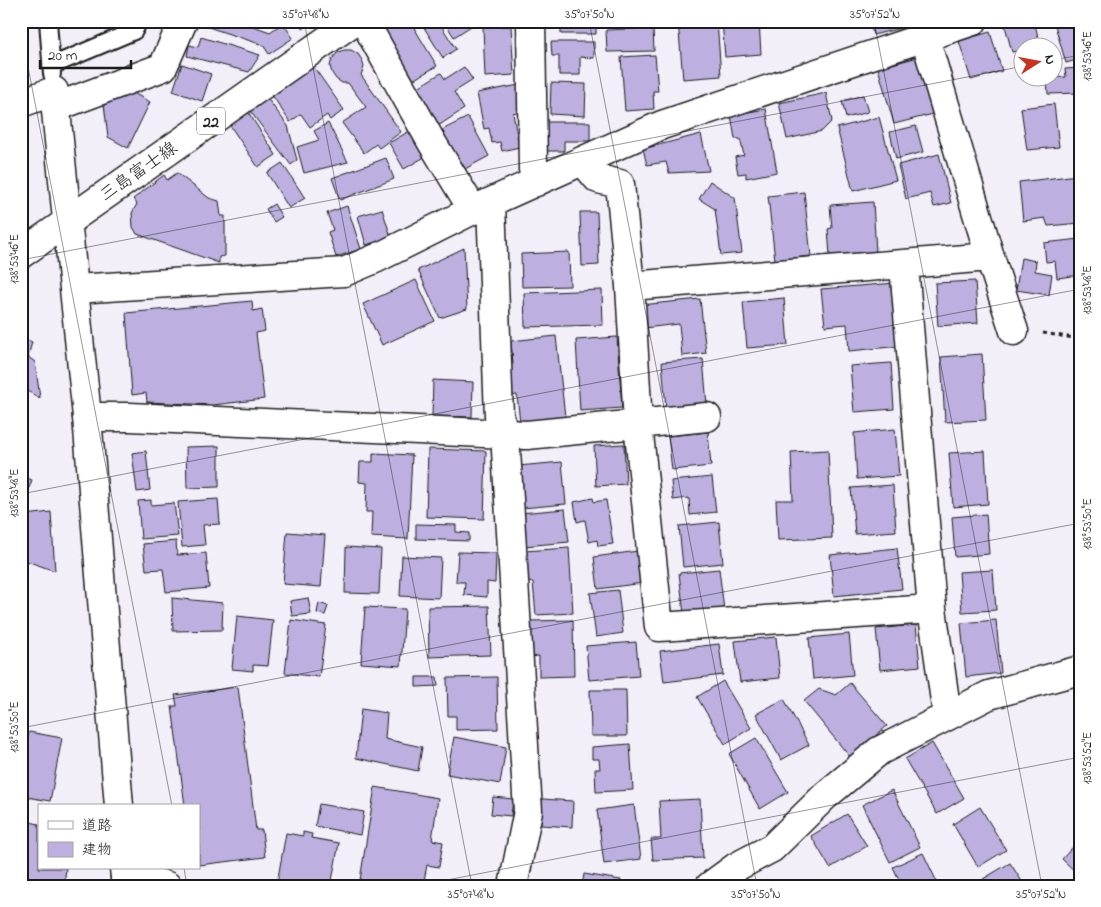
<svg xmlns="http://www.w3.org/2000/svg" width="1101" height="907" viewBox="0 0 1101 907" font-family="'Indie Flower','Klee One',sans-serif">
	<style>
		.building { fill: #bdb0e1; stroke: #1c1c1c }
		.lines { fill: none; stroke-linecap: round; stroke-linejoin: round }
		.service-casing { stroke: #1c1c1c; stroke-width: 20 }
		.minor-casing { stroke: #1c1c1c; stroke-width: 31 }
		.tertiary-casing { stroke: #1c1c1c; stroke-width: 31 }
		.primary-casing { stroke: #1c1c1c; stroke-width: 31 }
		.path { stroke: #1c1c1c; stroke-width: 3; stroke-dasharray: 4 4; stroke-linecap: butt }
		.service { stroke: #fff; stroke-width: 16 }
		.minor { stroke: #fff; stroke-width: 28 }
		.tertiary { stroke: #fff; stroke-width: 28 }
		.primary { stroke: #fff; stroke-width: 28 }
		.ticks { fill: none; stroke: #1c1c1c; stroke-width: 1; stroke-opacity: 0.45 }
		.labels { text-anchor: middle; stroke-width: 4.5; stroke-linejoin: round; paint-order: stroke }
		.shield { fill: #fff; stroke: #606060; stroke-width: 1 }
		.shield-label { font-size: 16px; font-weight: bold; fill: #1c1c1c }
		.street-label { font-size: 18px; fill: #1c1c1c; stroke: #fff }
		.neatline { fill: none; stroke: #1c1c1c; stroke-width: 2 }
		.ticks-label { font-size: 12px; text-anchor: middle; fill: #1c1c1c }
	</style>
	<rect width="100%" height="100%" fill="#f2eff9"/>
	<filter id="ink" filterUnits="userSpaceOnUse"><feTurbulence type="fractalNoise" baseFrequency=".02" numOctaves="2"/><feDisplacementMap in="SourceGraphic" scale="10" xChannelSelector="R" yChannelSelector="G"/><feConvolveMatrix kernelMatrix="1 2 1 2 8 2 1 2 1" color-interpolation-filters="sRGB"/></filter>
	<g filter="url(#ink)">
		<path class="building" d="M204,21H239L270,32L283,23L293,38L269,54L263,45L202,25Z
			M297,21H314L303,29Z
			M395,21H410L437,66L411,81L381,30Z
			M420,21H438L456,49L443,58Z
			M444,21H479L454,37Z
			M561,21H596V34H561Z
			M607,21H653V25H607Z
			M678,21H717L721,76L683,79Z
			M722,21H759L761,54L725,57Z
			M870,21H899L901,28L873,35Z
			M1023,21H1034L1041,48H1024L1023,69L1018,51L1012,52L1005,26Z
			M1080,21V59L1066,63L1054,22Z
			M511,26L514,75L485,77L483,27Z
			M653,28L654,51L607,52L606,30Z
			M990,32L1002,71L971,80L959,41Z
			M201,37L260,55L249,72L187,56L189,45L198,47Z
			M551,42H594V58L580,57V75H559V56H552Z
			M344,50H351L358,54L362,60L364,67L361,75L401,132L379,148L376,144L364,153L342,123L366,107L348,83H342L336,79L332,73L330,66L332,59L337,53Z
			M655,55L658,91H653L654,109L625,111L621,57Z
			M918,57L933,114L894,124L878,68Z
			M182,64L211,74L202,101L173,91Z
			M313,66L344,110L330,120L327,115L310,127L301,114L290,122L272,95Z
			M464,67L473,80L454,92L464,109L438,126L415,89L441,73L445,79Z
			M1080,68V93L1048,94L1047,78L1066,77L1065,69Z
			M551,83L586,84L585,116L550,114Z
			M519,85L524,110L513,113L519,147L502,151L500,142L492,143L489,128L484,129L477,93Z
			M128,90L150,102L128,148L108,137L104,104Z
			M826,93L832,121L822,131L787,139L779,103Z
			M863,95L868,112L846,118L842,101Z
			M267,98L288,126L297,160L291,165L250,111Z
			M1054,104L1059,147L1027,150L1021,108Z
			M766,109L777,172L746,178V173L738,174L735,157L744,155L740,139H735L731,115Z
			M248,112L276,155L258,167L229,124Z
			M468,117L489,156L463,170L442,130Z
			M879,117L896,180L853,191L837,128Z
			M542,122H590V141H564V151H542Z
			M328,123L348,162L304,173L297,147L319,140L314,131Z
			M916,126L923,152L896,159L890,132Z
			M413,129L428,155L404,169L389,143Z
			M701,134L709,171L669,173L666,162L647,165L643,149Z
			M939,154L951,203L934,207L930,193L906,199L898,165Z
			M386,158L394,179L340,200L332,178Z
			M282,163L305,198L289,208L267,173Z
			M177,173L209,198L219,201L221,216H225V256L219,257V263L137,234L133,227L132,213L137,204L133,199L164,175L167,180Z
			M1078,175L1080,192V223L1048,226L1045,218L1023,221L1019,182Z
			M710,181L735,198L742,253L721,255L715,209L699,199Z
			M804,192L811,256L775,260L768,196Z
			M873,202L876,253L830,256L828,229L832,228L830,205Z
			M274,204L282,217L274,222L266,209Z
			M347,206L361,249L336,257L328,232L333,230L327,213Z
			M382,209L391,237L366,245L358,216Z
			M580,212H597L599,265L582,266Z
			M1080,239V275L1057,278L1055,261L1046,262L1044,243Z
			M464,248L467,309L440,318L418,270Z
			M569,252L570,286L522,287L521,254Z
			M1021,258L1036,261L1035,271L1052,274L1049,295L1016,290Z
			M416,280L435,321L382,345L363,304Z
			M975,281L978,323L938,326L935,283Z
			M896,283L901,346L849,351L847,324L825,326L821,289Z
			M602,290L603,325L525,327L524,293Z
			M784,298L788,345L747,348L743,302Z
			M700,299L706,353L682,356L679,324L644,328L641,305Z
			M252,301L253,311L262,309L265,331L256,333L264,399L213,405L147,402L146,393L132,395L126,313Z
			M556,336L565,417L520,422L517,395L509,396L506,365L513,364L511,341Z
			M21,337L32,342L28,357L35,362L40,398L27,391L21,407Z
			M617,337L622,408L580,411L576,340Z
			M982,354L986,420L945,422L941,357Z
			M703,359L707,405L666,409L662,362Z
			M891,363L894,409L854,412L850,366Z
			M433,380L473,382L472,417L432,416Z
			M895,429L899,476L857,479L854,433Z
			M708,432L711,466L672,470L668,436Z
			M624,444L626,484L596,486L594,446Z
			M219,446V487L187,488L186,447Z
			M428,449L486,451L484,519L426,517Z
			M828,450L832,538L778,540L776,500H793L791,452Z
			M146,451L150,490L137,492L132,453Z
			M985,451L988,504L953,507L949,453Z
			M373,453L412,455L408,539L371,537L372,512H366L367,483L359,482L360,462H373Z
			M562,462L566,504L522,508L518,466Z
			M21,476L32,480L21,509Z
			M712,477L716,512L690,515L689,498L673,500L671,481Z
			M893,485L896,531L855,534L851,488Z
			M593,498L594,502L606,500L613,544L598,546L597,540L589,542L585,520L577,522L574,502Z
			M218,499L220,524L203,525L205,545L182,547L178,502Z
			M151,500V505L174,503L178,536L141,539L138,501Z
			M565,509L569,542L524,546L520,513Z
			M51,512L55,571L21,559V527L26,515Z
			M986,514L989,554L955,557L952,517Z
			M719,522L723,563L683,567L679,526Z
			M416,524L456,525V532L469,533V541L416,539Z
			M287,532L325,535L321,587L283,584Z
			M176,541L177,555L206,553L209,588L166,592L163,569L146,570L143,544Z
			M346,547L381,549L379,594L345,593Z
			M569,548L573,613L536,615L533,582L526,583L524,551Z
			M897,548L902,589L834,596L830,555Z
			M638,551L643,583L598,589L594,557Z
			M458,552L496,553L495,583L487,582V597L464,595L465,582H456Z
			M402,556L441,558L439,598L400,596Z
			M719,569L724,610L684,614L679,573Z
			M993,570L996,610L962,612L959,572Z
			M618,590L623,633L596,637L590,593Z
			M172,598L223,603L222,630L173,631Z
			M308,598L311,614L292,616L290,601Z
			M319,603L328,606L325,615L317,613Z
			M489,606L491,655L429,657L428,607Z
			M365,607L405,609L401,666L361,663Z
			M237,616L273,620L268,666L253,665V671L232,669Z
			M291,620L326,625L319,677L285,673Z
			M573,620L574,676L539,677V656L531,657V621Z
			M996,620L1001,673L966,677L961,623Z
			M916,625L920,666L880,670L876,629Z
			M849,634L853,675L813,679L809,638Z
			M776,637L780,678L740,682L735,641Z
			M636,642L639,676L589,680L586,646Z
			M719,644L723,675L664,682L660,651Z
			M416,677H437L438,686L416,687Z
			M497,677L498,729L456,730V716H448L447,678Z
			M723,681L751,728L725,744L697,697Z
			M850,683L887,726L850,757L804,701L819,689L836,695Z
			M238,687L256,830H262L265,857L199,865V806H185L172,706H177L175,695Z
			M590,690H626L627,736H591Z
			M784,699L809,745L781,760L756,714Z
			M361,709L387,713L385,739L422,747L418,771L356,758Z
			M29,732L62,738L50,801L21,796V769Z
			M454,737L506,747L500,784L447,774Z
			M756,738L788,792L760,809L729,754Z
			M932,743L964,798L937,814L905,759Z
			M630,744L633,790L596,792L595,769H600L599,759H592V747Z
			M375,787L438,798L432,840L443,842L439,867L427,865L423,886H359Z
			M892,790L920,847L890,862L862,805Z
			M493,797L513,799L511,816L491,814Z
			M542,799L573,801L572,827L541,825Z
			M700,799L703,858L653,860L651,839H661L659,801Z
			M319,804L364,812L360,835L315,826Z
			M634,805L641,859L604,864L597,810Z
			M980,807L1006,850L978,867L953,824Z
			M847,814L867,846L830,868L811,836Z
			M21,820L39,824V868H66L64,886H21Z
			M303,832L312,834L311,838L339,843L331,886H291L277,883L286,833L303,836Z
			M1080,839V876L1062,859Z
			M923,853L939,886H902L893,867Z
			M1010,863L1025,886H987L983,879Z
			M584,874L621,880L620,886H582Z"/>
		<g class="lines">
			<defs>
				<path id="service" d="M48,21L52,74
					M51,66L134,31L139,21"/>
				<path id="minor" d="M364,21L431,141L473,210
					M531,21L533,169L536,182
					M920,21L990,257L1014,331
					M56,107L163,67L183,21
					M583,161L598,179L620,184L630,286
					M491,203L499,416L505,434L528,811L513,886
					M904,265L932,609L947,715
					M75,289L344,272L377,258L473,210L662,125L973,21
					M87,417H130L527,435L707,417
					M932,609L659,627L638,424L630,286L990,257
					M125,878L154,882L167,886
					M710,886L736,867L772,848L825,796L879,751L989,695L1080,670"/>
				<path id="tertiary" d="M21,103L54,91L87,417L119,806
					M124,868L126,886"/>
				<path id="primary" d="M21,254L354,21"/>
			</defs>
			<use href="#service" class="service-casing"/>
			<use href="#minor" class="minor-casing"/>
			<use href="#tertiary" class="tertiary-casing"/>
			<use href="#primary" class="primary-casing"/>
			<path class="path" d="M1043,333L1080,339"/>
			<use href="#service" class="service"/>
			<use href="#minor" class="minor"/>
			<use href="#tertiary" class="tertiary"/>
			<use href="#primary" class="primary"/>
		</g>
	</g>
	<path class="ticks" d="M304,21L472,886M589,21L757,886M874,21L1042,886M21,26L48,21M21,31L172,806M1054,60L1080,55M21,260L1024,66M21,494L1080,289M21,728L1080,523M184,868L187,886M416,886L1080,757"/>
	<g class="labels">
		<rect class="shield" x="197" y="107.5" width="28" height="27" rx="4"/>
		<g class="shield-label">
			<text x="211" y="127">22</text>
		</g>
		<g class="street-label">
			<text transform="translate(138 171) rotate(-35)" y="6">三島富士線</text>
		</g>
	</g>
	<rect width="1101" height="907" fill="none" stroke="#fff" stroke-width="55"/>
	<rect x="38" y="804" width="162" height="65" fill="#ffffff" stroke="#a4a4a4"/>
	<rect x="48" y="821" width="25" height="8" fill="#ffffff" stroke="#a4a4a4"/>
	<text x="82" y="830" font-size="15" fill="#1c1c1c">道路</text>
	<rect x="48" y="842" width="25" height="15" fill="#bdb0e1" stroke="#a4a4a4"/>
	<text x="82" y="854" font-size="15" fill="#1c1c1c">建物</text>
	<g transform="translate(1038 62) rotate(79)"><circle r="24" fill="#ffffff" stroke="#a4a4a4"/>
	<path d="M0-4L9 19L0 12L-9 19Z" fill="#c8321e"/>
	<text y="-8" font-size="14" font-weight="bold" text-anchor="middle" fill="#1c1c1c">N</text>
	</g>
	<path d="M40 60v8h91v-8" fill="none" stroke="#1c1c1c" stroke-width="2.5"/>
	<text x="48" y="60" font-size="15" fill="#1c1c1c" stroke="#ffffff" stroke-width="4" paint-order="stroke">20 m</text>
	<rect x="28" y="28" width="1046" height="852" class="neatline"/>
	<g class="ticks-label">
		<text x="306" y="18">35°07'48"N</text>
		<text x="590" y="18">35°07'50"N</text>
		<text x="875" y="18">35°07'52"N</text>
		<text transform="translate(1087 56) rotate(-90)" y="4">138°53'46"E</text>
		<text transform="translate(14 259) rotate(-90)" y="4">138°53'46"E</text>
		<text transform="translate(1087 290) rotate(-90)" y="4">138°53'48"E</text>
		<text transform="translate(14 493) rotate(-90)" y="4">138°53'48"E</text>
		<text transform="translate(1087 524) rotate(-90)" y="4">138°53'50"E</text>
		<text transform="translate(14 727) rotate(-90)" y="4">138°53'50"E</text>
		<text transform="translate(1087 758) rotate(-90)" y="4">138°53'52"E</text>
		<text x="471" y="898">35°07'48"N</text>
		<text x="756" y="898">35°07'50"N</text>
		<text x="1041" y="898">35°07'52"N</text>
	</g>
</svg>
